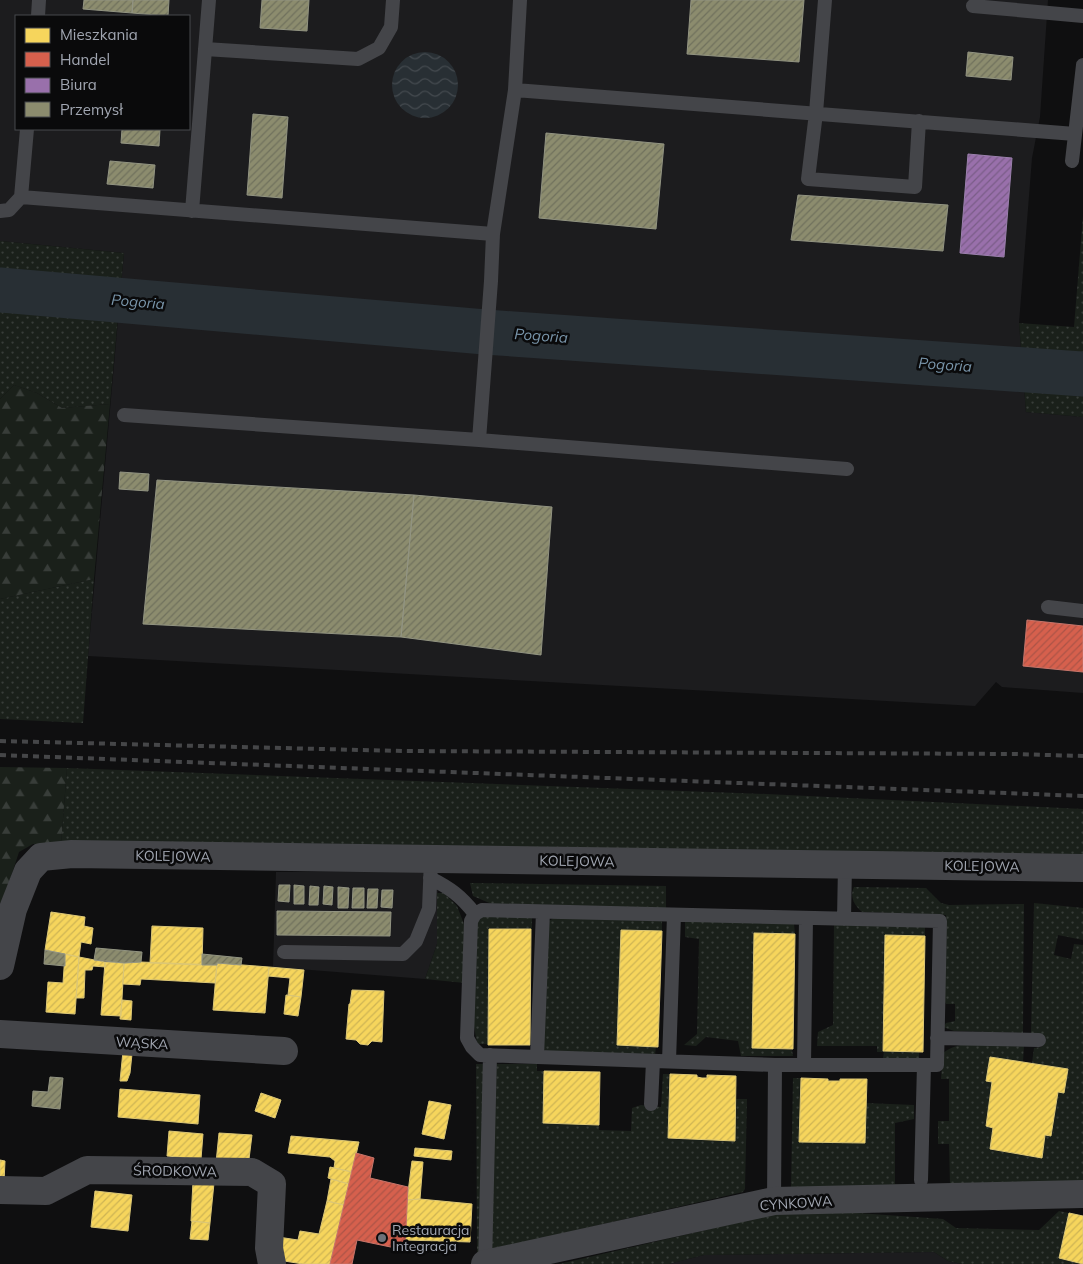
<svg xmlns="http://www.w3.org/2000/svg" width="1083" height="1264" viewBox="0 0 1083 1264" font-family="Mulish,sans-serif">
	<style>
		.built { fill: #1c1c1e; fill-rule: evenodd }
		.grass { fill: url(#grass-dots) }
		.forest { fill: url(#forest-firs) }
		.water { fill: url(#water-waves) }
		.homes { fill: url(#homes-hatch); stroke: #dcc776 }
		.shops { fill: url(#shops-hatch); stroke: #c6756b }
		.offices { fill: url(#offices-hatch); stroke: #9b80ad }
		.industry { fill: url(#industry-hatch); stroke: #929482 }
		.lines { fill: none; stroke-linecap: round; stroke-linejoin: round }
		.river { stroke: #282f34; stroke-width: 45 }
		.service { stroke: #444549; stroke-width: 14 }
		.minor { stroke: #444549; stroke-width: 28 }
		.rail { stroke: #454648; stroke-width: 4; stroke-dasharray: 6 5; stroke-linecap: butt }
		.poi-dot { fill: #6e7179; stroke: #0a0a0b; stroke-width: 2 }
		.labels { text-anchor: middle; stroke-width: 5; stroke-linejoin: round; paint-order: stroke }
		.street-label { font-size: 14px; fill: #a1a6b1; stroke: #0a0a0b }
		.poi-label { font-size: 14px; fill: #a1a6b1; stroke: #0a0a0b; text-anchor: start }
		.water-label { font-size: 15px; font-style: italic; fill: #7995aa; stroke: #0a0a0b }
	</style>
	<defs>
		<pattern id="grass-dots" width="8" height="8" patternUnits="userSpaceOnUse" patternTransform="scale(1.25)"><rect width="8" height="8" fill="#1a201a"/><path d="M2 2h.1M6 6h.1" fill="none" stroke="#383d39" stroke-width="1.8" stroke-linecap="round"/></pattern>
		<pattern id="forest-firs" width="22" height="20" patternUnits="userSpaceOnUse" patternTransform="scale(1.25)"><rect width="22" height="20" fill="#1a201a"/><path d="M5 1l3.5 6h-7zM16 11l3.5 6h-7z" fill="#383d39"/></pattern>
		<pattern id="water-waves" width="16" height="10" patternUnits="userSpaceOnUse" patternTransform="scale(1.25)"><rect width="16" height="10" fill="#282f34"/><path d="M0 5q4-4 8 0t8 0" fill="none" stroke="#444a4f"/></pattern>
		<pattern id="homes-hatch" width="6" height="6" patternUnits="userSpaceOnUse" patternTransform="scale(1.25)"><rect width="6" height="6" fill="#f6d55c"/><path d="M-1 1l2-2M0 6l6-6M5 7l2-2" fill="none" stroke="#ceb454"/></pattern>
		<pattern id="shops-hatch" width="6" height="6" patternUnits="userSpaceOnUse" patternTransform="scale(1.25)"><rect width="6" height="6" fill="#d6604d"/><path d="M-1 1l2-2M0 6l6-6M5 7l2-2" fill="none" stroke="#ac5447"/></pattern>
		<pattern id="offices-hatch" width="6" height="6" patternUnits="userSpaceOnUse" patternTransform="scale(1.25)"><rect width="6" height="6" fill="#9970ab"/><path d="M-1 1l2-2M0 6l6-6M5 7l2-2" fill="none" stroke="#7a5d88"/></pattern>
		<pattern id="industry-hatch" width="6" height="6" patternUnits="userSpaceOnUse" patternTransform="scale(1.25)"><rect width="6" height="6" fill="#8c8c6e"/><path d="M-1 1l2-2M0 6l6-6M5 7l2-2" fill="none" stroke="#70715d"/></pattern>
	</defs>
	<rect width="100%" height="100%" fill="#0f0f10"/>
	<path class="built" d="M0,0H1048L1040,117L1032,158L1019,323L1026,412L1083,417V693L1002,687L996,682L975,706L88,656L124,253L0,241ZM16,16H189V129H16Z
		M438,871L437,944L425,979L273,967L276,872Z
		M934,1252L948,1261L962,1264H668L704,1255Z"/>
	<path class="grass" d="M1083,216V417L1026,412L1019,323L1074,327Z
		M0,241L124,253L110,404L62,408L37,393L14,385L0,399Z
		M94,579L83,723L0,719V599Z
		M67,768L766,794L1083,809V858L61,844Z
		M470,883L666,886V910L494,905L473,896Z
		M854,887L926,888L941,903L949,905L1024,904L1023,1033L954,1031L943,1027L946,1023L955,1021V1004H946L944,1000L946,915L862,912C855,906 849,897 854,887Z
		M437,893H444L457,906L464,924L465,983L425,979L437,944Z
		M1034,903L1083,908V940L1058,935L1054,955L1071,959L1074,944L1083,945V1188H791L793,1078H800L799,1142L865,1143L866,1103L914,1105V1119L895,1123V1184L950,1185L949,1144H938V1121H949V1079H941L943,1053C964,1037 999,1045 1024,1046L1023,1062L990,1057L986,1081L992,1082L985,1126L993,1127L990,1150L1042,1158L1045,1136H1052L1058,1092H1064L1068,1069L1032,1063L1034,1048L1042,1047V1035L1031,1033Z
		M479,916L527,917L532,918V929L489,928L488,1044H477L473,1020L476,922Z
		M555,917L662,921V931L621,930L617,1045L656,1046L655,1055L547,1052L543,1049L549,921Z
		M685,921L794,924L795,934L754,933L752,1048L792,1050L793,1056H741L738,1041L706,1037L696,1046L684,1045L697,1034L699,939L685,937Z
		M834,924L925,926V936H885L882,1051L919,1052V1058H883L884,1052H877V1046H817L818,1032L833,1025Z
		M476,1064H537V1071H543V1123L599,1124V1130L631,1131L632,1108L641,1105L661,1107L663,1074H669L668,1139L734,1141L736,1099H747L745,1189L743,1192L477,1253Z
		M829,1211L943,1219L956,1228L1039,1230L1059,1211L1069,1213L1059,1258L1080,1264H962L948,1261L934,1252L704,1255L669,1264H559L770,1215Z"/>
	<path class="forest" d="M14,385L37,393L62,408L110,404L94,579L0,599V399Z
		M0,767L67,768L61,844H33L19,852L3,901L0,903Z"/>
	<path class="water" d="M392 85a33 33 0 1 1 66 0a33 33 0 1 1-66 0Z"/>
	<path class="homes" d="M51,912L85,917L84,926L93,928L91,944L81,942L79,957L45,950Z
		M152,926L203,928L202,965L150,963Z
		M489,929H531L530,1045H488Z
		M621,930L662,931L658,1047L617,1045Z
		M754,933L795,934L793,1049L752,1048Z
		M885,935L925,936L923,1052L883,1051Z
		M65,954L79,957L75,1014L46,1012L48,982L63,983Z
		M79,957L105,962V967L93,966L92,970H85L84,998H76Z
		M105,962L124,963L121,1016L101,1015Z
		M141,962L217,965L215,983L141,979L140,985L123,984L124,963Z
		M217,963L269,967L265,1013L213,1010Z
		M269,967L304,970L301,997L288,995L290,978L268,976Z
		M352,990L384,991L382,1042L372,1041L368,1045L360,1044L356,1040L346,1039L349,1004H350Z
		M286,995L301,997L298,1016L284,1014Z
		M122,1000L132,1001L131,1020L120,1019Z
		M123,1051L132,1054L130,1073L127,1081H120Z
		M990,1057L1068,1069L1064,1093L1058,1092L1051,1136L1045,1135L1042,1158L990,1149L993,1128L986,1126L992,1082L986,1081Z
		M544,1071L600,1072L599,1125L543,1123Z
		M670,1074L697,1075V1077L702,1078H707V1075L736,1076L735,1141L668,1138Z
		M801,1078L828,1079V1081H840V1079H867L865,1143L799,1142Z
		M120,1089L200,1095L198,1124L118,1117Z
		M261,1093L281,1100L275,1118L255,1111Z
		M429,1101L451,1105L444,1139L422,1134Z
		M169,1131L203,1134L201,1159L167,1156Z
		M219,1133L252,1135L249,1159L257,1160L256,1167L216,1163Z
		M291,1136L359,1142L352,1172L334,1168L335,1161L330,1157L288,1153Z
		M415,1148L452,1151L451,1160L414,1156Z
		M0,1160L5,1161L4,1182L0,1181Z
		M412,1161L423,1162L420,1199L407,1200Z
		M330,1167L352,1172L349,1184L328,1178Z
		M331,1179L349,1184L344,1205L327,1201Z
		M193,1181L214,1183L210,1223L191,1221Z
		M95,1191L132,1195L128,1231L91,1227Z
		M420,1199L472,1204L470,1242L405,1240L407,1200Z
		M327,1201L344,1205L330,1264H303L278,1260V1237L298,1240L300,1231L319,1234Z
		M1069,1213L1083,1216V1264L1059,1258Z
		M192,1221L210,1223L208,1240L190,1239Z"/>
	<path class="shops" d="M1027,620L1083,626V672L1023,666Z
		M356,1153L374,1158L370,1178L408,1187L405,1250L357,1240L352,1264H330Z"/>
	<path class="offices" d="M968,154L1012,158L1004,257L960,253Z"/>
	<path class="industry" d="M84,0H133L132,13L83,9Z
		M133,0H169L168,16L132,13Z
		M262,0H309L307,31L260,28Z
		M691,0H804L799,62L687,54Z
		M968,52L1013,57L1011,80L966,76Z
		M253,114L288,117L282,198L247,195Z
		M122,129H160L159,146L121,143Z
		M546,133L664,144L656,229L539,218Z
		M110,161L155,165L153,188L107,184Z
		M798,195L948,205L943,251L791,240Z
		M120,472L149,474L148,491L119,489Z
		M157,480L414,495L401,637L143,624Z
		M414,495L552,507L541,655L401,637Z
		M279,885H290L289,902L278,901Z
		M294,885L304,886V904H294Z
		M310,886L319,887L318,905H309Z
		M324,886L333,887L332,905L323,904Z
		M338,887L349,888L348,908H338Z
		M353,888H364V908H352Z
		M368,889H378L377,908H367Z
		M382,890H393L392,908L381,907Z
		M277,911L391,912L390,936L277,935Z
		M96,948L142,952L141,962L124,963L94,960Z
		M45,950L65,954V966L44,964Z
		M202,954L242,958L241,965L217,963V965H202Z
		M50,1077L63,1078L60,1109L32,1106L33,1091L48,1092Z"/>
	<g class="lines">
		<path class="river" d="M0,290L485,332L1083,374"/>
		<path class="service" d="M825,0L816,113L808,179L915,187L919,121
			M973,6L1083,16
			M38,16L39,0
			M205,49L358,59L379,48L391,27L393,0
			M515,90L1075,134
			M27,129L21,197L493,234L515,90L520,0
			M1072,161L1083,65
			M0,211L9,210L21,197
			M192,211L209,0
			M124,415L479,440L491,281L493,234
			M479,440L847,469
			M1048,607L1083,611
			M430,878C450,888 461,896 475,914
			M844,919L845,865
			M284,952L403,954L416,941L429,909L431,859
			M937,1038L1039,1040
			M537,1057L543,912
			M669,1061L674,915
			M804,1065L806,918
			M651,1104L653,1061
			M921,1180L924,1065
			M774,1201L775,1065H937L940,921L482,910L475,914L471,921L467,1038L472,1047L480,1055L775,1065
			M485,1264L490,1055"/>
		<path class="minor" d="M0,966L13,909L28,871L41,857L72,854L1083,868
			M0,1034L284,1051
			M0,1190L46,1191L87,1170L252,1172L272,1184L269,1248L272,1264
			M485,1264L774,1201L1083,1194"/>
		<path class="rail" d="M0,741L402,751L1015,754L1083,756
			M0,755L1083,796"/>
	</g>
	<circle class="poi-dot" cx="382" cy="1238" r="5"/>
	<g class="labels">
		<g class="street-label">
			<text transform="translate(173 856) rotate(1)" y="5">KOLEJOWA</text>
			<text transform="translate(577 861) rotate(1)" y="5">KOLEJOWA</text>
			<text transform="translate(982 866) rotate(1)" y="5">KOLEJOWA</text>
			<text transform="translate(142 1043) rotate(3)" y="5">WĄSKA</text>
			<text transform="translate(175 1171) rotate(1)" y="5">ŚRODKOWA</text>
			<text transform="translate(796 1203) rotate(-4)" y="5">CYNKOWA</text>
		</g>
		<g class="poi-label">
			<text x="392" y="1235">Restauracja<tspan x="392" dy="16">Integracja</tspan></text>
		</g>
		<g class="water-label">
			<text transform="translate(138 302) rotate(5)" y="5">Pogoria</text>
			<text transform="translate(541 336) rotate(4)" y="5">Pogoria</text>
			<text transform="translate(945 365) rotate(4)" y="5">Pogoria</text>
		</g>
	</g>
	<rect x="15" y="15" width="175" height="115" fill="#0a0a0b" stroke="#46484d"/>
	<rect x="25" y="28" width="25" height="15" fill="#f6d55c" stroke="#46484d"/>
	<text x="60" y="40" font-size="15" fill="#a1a6b1">Mieszkania</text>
	<rect x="25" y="52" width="25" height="15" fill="#d6604d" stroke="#46484d"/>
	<text x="60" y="65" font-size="15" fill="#a1a6b1">Handel</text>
	<rect x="25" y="78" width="25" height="15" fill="#9970ab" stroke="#46484d"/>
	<text x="60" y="90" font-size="15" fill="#a1a6b1">Biura</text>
	<rect x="25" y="102" width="25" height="15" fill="#8c8c6e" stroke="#46484d"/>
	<text x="60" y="115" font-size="15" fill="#a1a6b1">Przemysł</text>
</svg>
